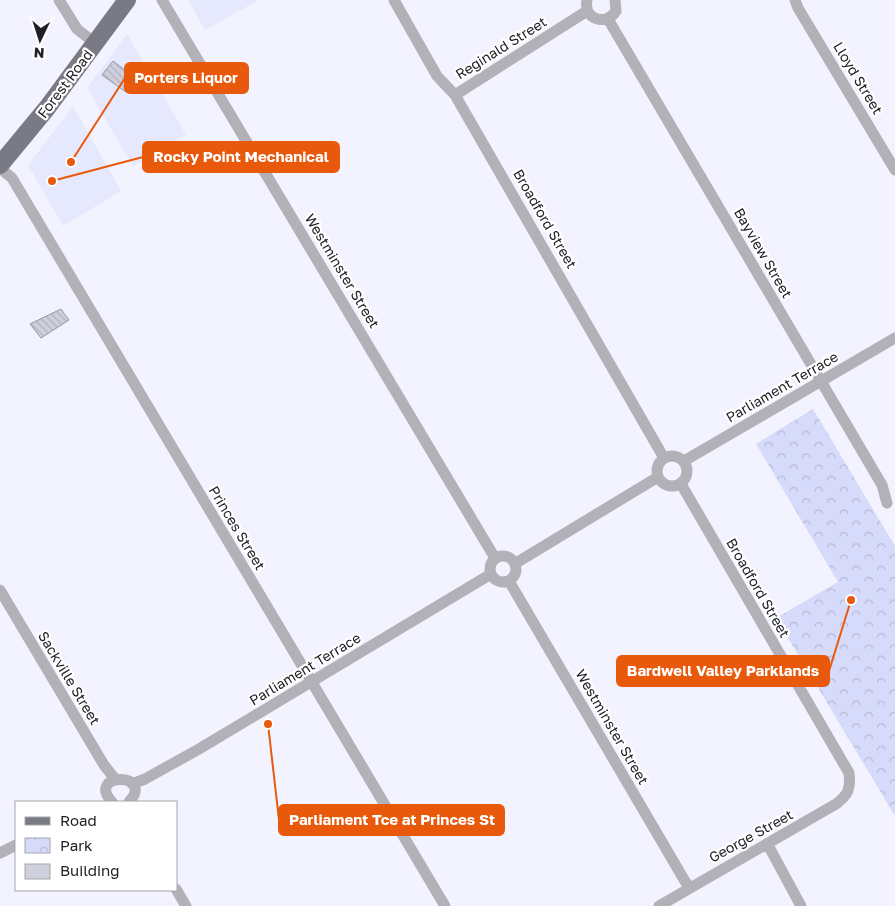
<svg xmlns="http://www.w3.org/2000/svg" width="895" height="906" viewBox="0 0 895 906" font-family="'Golos Text',sans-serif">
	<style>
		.built { fill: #e6e9fd }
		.park { fill: url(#park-crowns) }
		.building { fill: url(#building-back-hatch); stroke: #9697a3 }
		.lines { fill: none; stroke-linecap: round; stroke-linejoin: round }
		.minor { stroke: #b1b1b7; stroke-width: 11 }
		.primary { stroke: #797a84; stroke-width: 18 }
		.labels { text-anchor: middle; stroke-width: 4.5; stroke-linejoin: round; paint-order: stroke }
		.street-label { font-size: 14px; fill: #212227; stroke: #fff }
		.leader { fill: none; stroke: #e8590c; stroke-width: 2 }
		.callout-dot { fill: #e8590c; stroke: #fff; stroke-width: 2 }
		.callout { fill: #e8590c; stroke: #e8590c; stroke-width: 2 }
		.callout-label { font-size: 15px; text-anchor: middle; font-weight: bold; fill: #fff }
	</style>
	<defs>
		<pattern id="park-crowns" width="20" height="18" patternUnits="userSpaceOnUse" patternTransform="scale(1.25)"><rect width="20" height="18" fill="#d6dafb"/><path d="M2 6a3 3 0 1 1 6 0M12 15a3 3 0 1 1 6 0" fill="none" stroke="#b7bbd7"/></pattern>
		<pattern id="building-back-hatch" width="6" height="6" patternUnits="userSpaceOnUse" patternTransform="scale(1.25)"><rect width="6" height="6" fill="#ced0dd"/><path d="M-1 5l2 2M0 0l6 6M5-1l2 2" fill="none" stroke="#b1b2be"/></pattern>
	</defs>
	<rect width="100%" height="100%" fill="#f2f3fe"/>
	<path class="built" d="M188,0H259L205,30Z
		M127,34L186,135L133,166L87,88Z
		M73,106L121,191L63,226L28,165Z"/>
	<path class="park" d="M813,409L895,546V816L776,618L838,582L756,444Z"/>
	<path class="building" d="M113,61L139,81L126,92L102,75Z
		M61,309L69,320L41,338L30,324Z"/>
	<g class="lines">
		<path class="minor" d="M59,0L77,29L96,44
			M162,0L495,558
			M394,0L437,76L455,95L664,458
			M587,0C583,19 606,27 616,11L615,0
			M795,0L798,8L895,170
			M608,19L882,485L887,503
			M455,95L587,11
			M0,168L12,178L445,906
			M657 471a15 15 0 1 1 30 0a15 15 0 1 1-30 0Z
			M684,461L895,338
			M490 569a13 13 0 1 1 26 0a13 13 0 1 1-26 0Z
			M516,563L658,477
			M509,581L689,888
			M0,590L104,765L115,779
			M132,784L145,779L199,749L491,574
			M112,802C85,772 156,772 129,802
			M768,845L801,906
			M0,853L16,845
			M176,889L186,906
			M659,906L836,804C848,795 851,789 849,773L681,484"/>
		<path class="primary" d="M0,165L47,108L127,0"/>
	</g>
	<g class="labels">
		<g class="street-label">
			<text transform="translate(501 48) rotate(-32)" y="5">Reginald Street</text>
			<text transform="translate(858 78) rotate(59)" y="5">Lloyd Street</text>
			<text transform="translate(65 84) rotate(-53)" y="5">Forest Road</text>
			<text transform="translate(545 219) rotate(60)" y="5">Broadford Street</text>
			<text transform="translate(763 253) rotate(60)" y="5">Bayview Street</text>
			<text transform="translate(342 271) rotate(59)" y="5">Westminster Street</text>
			<text transform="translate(782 387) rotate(-30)" y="5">Parliament Terrace</text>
			<text transform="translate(237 528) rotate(59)" y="5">Princes Street</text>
			<text transform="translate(758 588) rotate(60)" y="5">Broadford Street</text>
			<text transform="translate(305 669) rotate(-31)" y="5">Parliament Terrace</text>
			<text transform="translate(69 678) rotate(59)" y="5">Sackville Street</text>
			<text transform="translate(612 727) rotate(60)" y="5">Westminster Street</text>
			<text transform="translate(751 836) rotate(-29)" y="5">George Street</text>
		</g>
	</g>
	<path class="leader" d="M71 162L125 78M52 181L143 157M851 600L829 671M268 724L279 820"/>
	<g class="callout-dot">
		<circle cx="71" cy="162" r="5"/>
		<circle cx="52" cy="181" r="5"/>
		<circle cx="851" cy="600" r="5"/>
		<circle cx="268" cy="724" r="5"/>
	</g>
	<g class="callout">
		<rect x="125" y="63" width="123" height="30" rx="5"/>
		<rect x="143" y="142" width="196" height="30" rx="5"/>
		<rect x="617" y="656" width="212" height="30" rx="5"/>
		<rect x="279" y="805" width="225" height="30" rx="5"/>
	</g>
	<g class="callout-label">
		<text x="186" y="83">Porters Liquor</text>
		<text x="241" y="162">Rocky Point Mechanical</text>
		<text x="723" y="676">Bardwell Valley Parklands</text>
		<text x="392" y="825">Parliament Tce at Princes St</text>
	</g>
	<rect x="15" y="801" width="162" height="90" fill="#ffffff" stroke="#a6a7a9"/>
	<rect x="25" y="817" width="25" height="8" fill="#797a84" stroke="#a6a7a9"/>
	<text x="60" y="826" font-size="15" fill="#212227">Road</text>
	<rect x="25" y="838" width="25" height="15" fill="url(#park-crowns)" stroke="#a6a7a9"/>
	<text x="60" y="851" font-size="15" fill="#212227">Park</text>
	<rect x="25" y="864" width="25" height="15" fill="#ced0dd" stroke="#a6a7a9"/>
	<text x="60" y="876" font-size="15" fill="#212227">Building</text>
	<g transform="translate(40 40) rotate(184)" stroke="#ffffff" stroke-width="4" paint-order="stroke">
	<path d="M0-4L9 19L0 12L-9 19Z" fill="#212227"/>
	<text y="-8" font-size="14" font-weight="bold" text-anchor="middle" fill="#212227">N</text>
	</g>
</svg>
